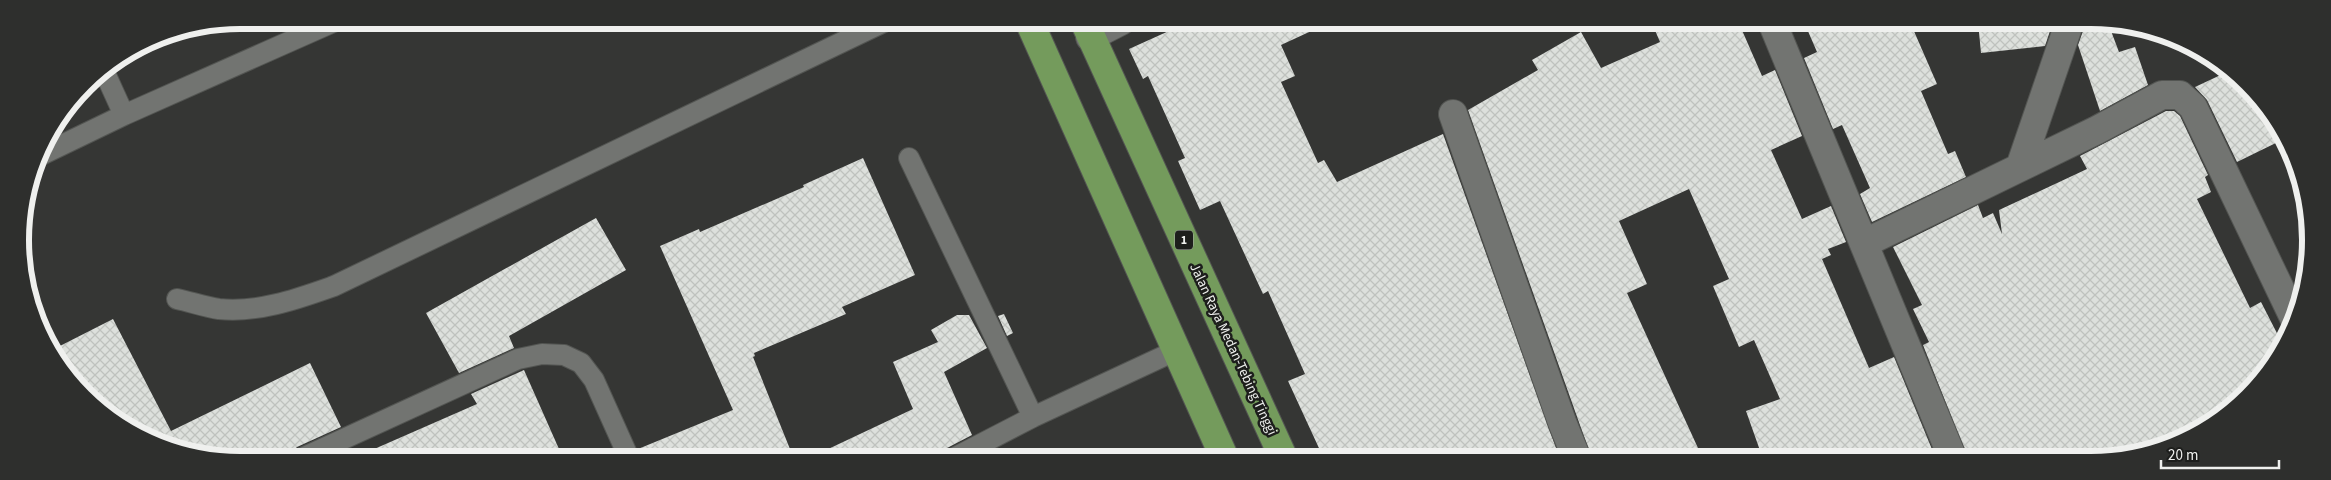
<svg xmlns="http://www.w3.org/2000/svg" width="2331" height="480" viewBox="0 0 2331 480" font-family="'Source Sans 3',sans-serif">
	<style>
		.building { fill: url(#building-cross-hatch) }
		.lines { fill: none; stroke-linecap: round; stroke-linejoin: round }
		.service-casing { stroke: #535552; stroke-width: 22 }
		.minor-casing { stroke: #535552; stroke-width: 30 }
		.trunk-casing { stroke: #535552; stroke-width: 30 }
		.service { stroke: #727471; stroke-width: 20 }
		.minor { stroke: #727471; stroke-width: 28 }
		.trunk { stroke: #749b5c; stroke-width: 28 }
		.labels { text-anchor: middle; stroke-width: 5; stroke-linejoin: round; paint-order: stroke }
		.shield { fill: #1d1e1c; stroke: #b0b1af; stroke-width: 1 }
		.shield-label { font-size: 12px; font-weight: bold; fill: #eff0ee }
		.street-label { font-size: 14px; fill: #eff0ee; stroke: #1d1e1c }
		.rim { fill: none; stroke: #eff0ee; stroke-width: 6 }
	</style>
	<defs>
		<pattern id="building-cross-hatch" width="8" height="8" patternUnits="userSpaceOnUse" patternTransform="scale(1.25)"><rect width="8" height="8" fill="#dde0dc"/><path d="M0 0l8 8M0 8l8-8" fill="none" stroke="#bfc2be"/></pattern>
	</defs>
	<rect width="100%" height="100%" fill="#353634"/>
	<path class="building" d="M1191,21H1333L1281,45L1295,76L1281,82L1318,163L1324,160L1337,182L1443,134L1560,459H1324L1288,381L1305,374L1268,291L1263,294L1220,201L1200,210L1178,161L1185,158L1148,76L1143,79L1129,49Z
		M1651,21H1738L1762,76L1775,70L1802,136L1771,150L1802,219L1831,206L1846,242L1828,249L1831,255L1822,259L1869,368L1894,357L1936,459H1763L1746,411L1780,399L1754,340L1739,347L1713,286L1729,279L1689,189L1619,221L1647,284L1627,293L1703,459H1592L1468,110L1538,70L1532,60L1581,32L1601,68L1660,42Z
		M1804,22H1910L1937,84L1921,91L1948,154L1955,151L1966,177L1872,222L1860,194L1870,188L1842,125L1833,129L1804,58L1817,52Z
		M1978,22H2053L2045,46L1981,53Z
		M2108,23L2119,52L2135,47L2148,85L2100,111L2078,45L2083,31Z
		M2227,72L2265,106L2282,140L2237,162L2207,100L2195,87Z
		M2166,111H2174L2180,116L2208,175L2205,177L2211,192L2197,199L2250,308L2261,302L2283,345L2246,396L2187,438L2106,460L1968,459L1923,345L1929,342L1913,309L1922,305L1893,247L1978,205L1983,218L1993,213L2002,234L1999,210L2087,169L2080,156Z
		M863,158L915,275L842,307L846,314L754,353L755,356L753,357L794,459L641,458L638,449L733,410L660,246L699,229L700,232L804,187L803,185Z
		M596,218L626,270L509,336L514,348L459,373L426,313Z
		M1004,314L1013,333L1007,336L998,316Z
		M957,315H969L987,348L944,372L972,435L926,459H807L913,409L893,362L938,342L931,330Z
		M113,319L171,431L310,363L341,427L297,447L292,452L290,458H212L130,431L74,385L54,349Z
		M524,370L563,458H330L352,448L356,457L477,404L471,394Z"/>
	<g class="lines">
		<defs>
			<path id="service" d="M104,71L124,115
				M37,157L124,115L338,20
				M909,158L1033,417
				M177,299C191,302 205,307 219,309C259,313 297,299 334,286L886,21
				M302,458L518,359L542,354L564,355L581,363L594,380L629,458
				M952,459L1033,417L1177,350"/>
			<path id="minor" d="M1772,22L1953,459
				M1090,37L1121,21
				M1453,114L1562,422L1577,459
				M2020,167L2069,24
				M1865,243L2097,130L2162,95H2180L2193,107L2294,318"/>
			<path id="trunk" d="M1029,21L1225,459
				M1084,21L1284,459"/>
		</defs>
		<use href="#service" class="service-casing"/>
		<use href="#minor" class="minor-casing"/>
		<use href="#trunk" class="trunk-casing"/>
		<use href="#service" class="service"/>
		<use href="#minor" class="minor"/>
		<use href="#trunk" class="trunk"/>
	</g>
	<g class="labels">
		<rect class="shield" x="1175" y="230.5" width="18" height="19" rx="4"/>
		<g class="shield-label">
			<text x="1184" y="244">1</text>
		</g>
		<g class="street-label">
			<text transform="translate(1234 349) rotate(65)" y="5">Jalan Raya Medan-Tebing Tinggi</text>
		</g>
	</g>
	<path d="M0 0H2331V480H0ZM240 29H2091A211 211 0 0 1 2302 240V240A211 211 0 0 1 2091 451H240A211 211 0 0 1 29 240V240A211 211 0 0 1 240 29Z" fill="#2e2f2d" fill-rule="evenodd"/>
	<path class="rim" d="M240 29H2091A211 211 0 0 1 2302 240V240A211 211 0 0 1 2091 451H240A211 211 0 0 1 29 240V240A211 211 0 0 1 240 29Z"/>
	<path d="M2161 460v8h118v-8" fill="none" stroke="#eff0ee" stroke-width="2.5"/>
	<text x="2168" y="460" font-size="15" fill="#eff0ee" stroke="#1d1e1c" stroke-width="4" paint-order="stroke">20 m</text>
</svg>
